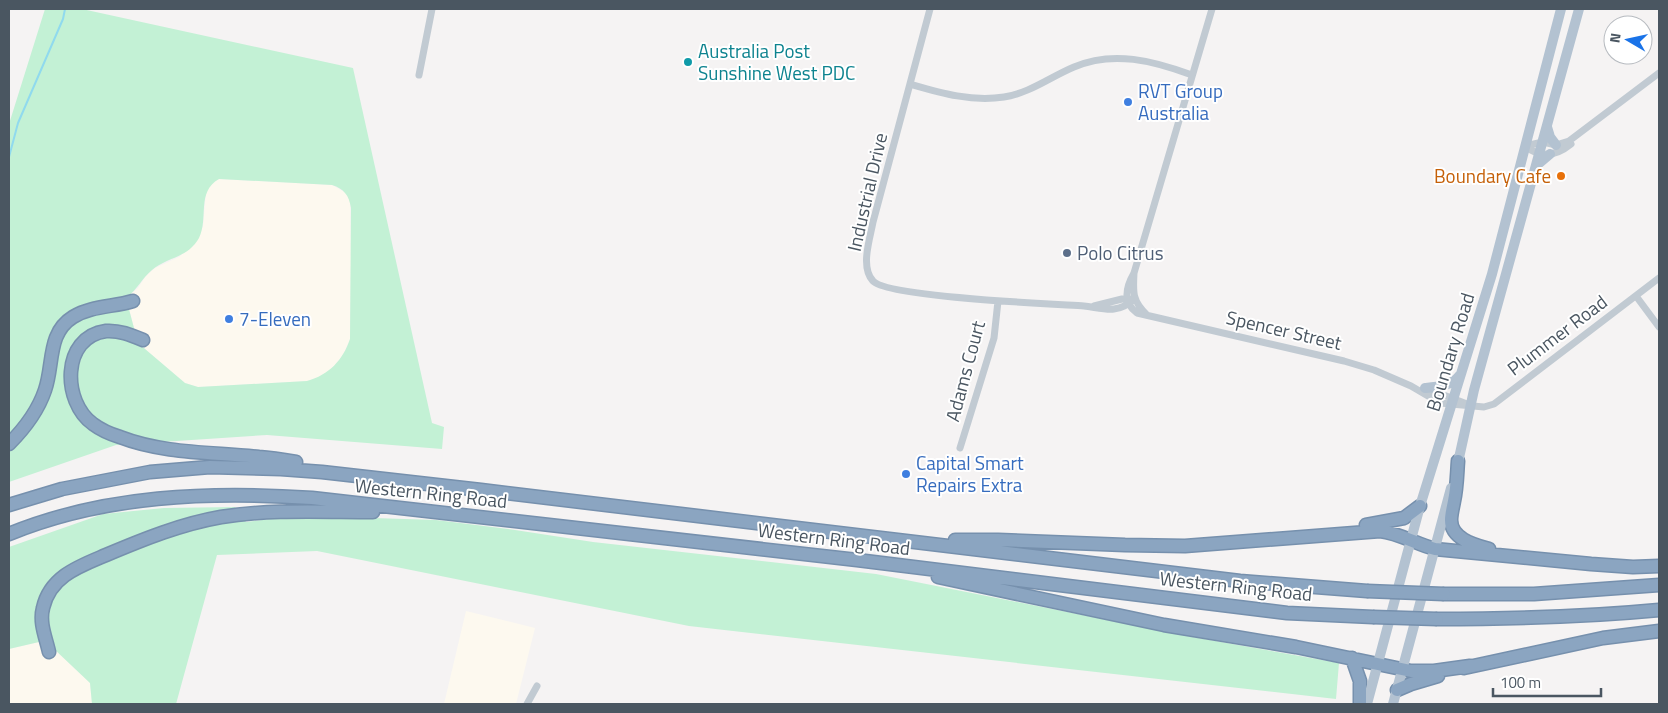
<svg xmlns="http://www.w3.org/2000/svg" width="1668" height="713" viewBox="0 0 1668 713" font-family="'Titillium Web',sans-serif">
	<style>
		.commercial { fill: #fdf9ef }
		.green { fill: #c3f1d5; fill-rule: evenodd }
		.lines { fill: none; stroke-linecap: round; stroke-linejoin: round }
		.stream { stroke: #90daee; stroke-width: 2 }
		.highway-casing { stroke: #7690ad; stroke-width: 15 }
		.street { stroke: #c1cad2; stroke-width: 7 }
		.primary { stroke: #b3c2d1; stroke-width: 10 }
		.highway { stroke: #8ba5c1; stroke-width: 12 }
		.highway-bridge-casing { stroke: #7690ad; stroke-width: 15; stroke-linecap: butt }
		.highway-bridge { stroke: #8ba5c1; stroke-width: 12 }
		.culture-dot { fill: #0f9aa8; stroke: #fff; stroke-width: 2 }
		.shop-dot { fill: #3f7fe0; stroke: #fff; stroke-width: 2 }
		.food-dot { fill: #e8710a; stroke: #fff; stroke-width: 2 }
		.service-dot { fill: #5c6f8a; stroke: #fff; stroke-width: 2 }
		.labels { text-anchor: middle; stroke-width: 4; stroke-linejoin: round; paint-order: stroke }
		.culture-label { font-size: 19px; fill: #0d838f; stroke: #fff; text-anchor: start }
		.shop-label { font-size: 19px; fill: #366cbe; stroke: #fff; text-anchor: start }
		.food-label { font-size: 19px; fill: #c56008; stroke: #fff; text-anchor: end }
		.street-label { font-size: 19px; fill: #4a5661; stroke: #fff }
		.service-label { font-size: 19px; fill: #4e5e75; stroke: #fff; text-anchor: start }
	</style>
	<rect width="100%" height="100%" fill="#f5f3f3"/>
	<path class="commercial" d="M219,179L332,185L346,193L350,199L351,260L350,339L343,355L333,367L323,376L307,381L198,387L185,383L138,343L126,298L138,288L146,276L155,268L179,257L195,243L203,226L206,192L213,182Z
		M466,611L535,628L516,704H444Z
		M39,642L53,648L90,683L92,704H9V649Z"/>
	<path class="green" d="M45,9H82L353,68L432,423L444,427L442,449L267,435L116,445L9,482V124ZM219,179L332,185C344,189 349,195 351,208L350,339C343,360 329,375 307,381L198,387L185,383L138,343L126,298C138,289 142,278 152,270C167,257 188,258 199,238C209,218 196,192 219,179Z
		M235,507L246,522L278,518L342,517L436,520L515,530L593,542L876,574L1193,637L1339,663L1336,699L689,626L317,551L217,555L176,704H92L90,683L53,648L39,642L9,649V547L103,514L164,508Z"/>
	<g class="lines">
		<path class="stream" d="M9,157L18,123L63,19L65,9"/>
		<defs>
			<path id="highway" d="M143,340C131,335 119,330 106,331C61,337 62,402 93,424C101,430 110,434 120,437C164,454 212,452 259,457C271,458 284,460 296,462
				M9,444C25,428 38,411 45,390C54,364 47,333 73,317C91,306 113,307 133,301
				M1458,461C1457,474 1457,488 1454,501C1453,507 1451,514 1451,520C1451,539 1475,545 1489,549
				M9,505L62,489L150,472L210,467L281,469L322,472L481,490L1240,581L1367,591
				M1366,525L1404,518L1420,506
				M9,534C104,495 210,491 312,498L857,560L1287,613L1373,617
				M955,540H998L1125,545L1185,546L1380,531C1399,533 1416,544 1435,549L1591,564L1633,567L1659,566
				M938,577L1164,625L1296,647L1411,671H1434L1470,666
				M1444,594H1534L1659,585
				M1437,619C1511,619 1585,617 1659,610
				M49,652C46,638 39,623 43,608C50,576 80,566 106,555C144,539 181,524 221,517C271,509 322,512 373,512
				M1352,658L1360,681V704
				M1464,668L1603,638L1659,631
				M1397,690L1411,684L1438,676"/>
		</defs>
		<use href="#highway" class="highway-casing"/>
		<path class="street" d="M930,9L873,222C870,239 860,267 873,281C887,297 1053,304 1084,306C1094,307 1105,310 1114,309C1123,308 1128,304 1135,299
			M419,75L432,9
			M910,84C941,93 971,102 1004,97C1030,93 1050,77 1074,67C1113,50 1154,61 1192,75
			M1525,146L1543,142L1556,145L1569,141L1659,73
			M1525,146C1540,158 1555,157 1571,144
			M1134,273C1126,287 1122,302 1137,313L1344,361L1374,370L1411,386L1440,403L1484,407L1494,404L1659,278
			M1636,296L1659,327
			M1094,306L1122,299H1130
			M1147,315C1132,301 1133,292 1134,273L1212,9
			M1428,389L1467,404
			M960,448L994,338L998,301
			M527,704L537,686"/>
		<path class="primary" d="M1547,127L1550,137L1556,145
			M1537,165L1550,154
			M1425,388C1437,387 1452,386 1460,375
			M1457,467L1474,390L1579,9
			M1367,704L1420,506L1492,274L1561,9
			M1393,704L1451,488"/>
		<use href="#highway" class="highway"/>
		<defs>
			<path id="highway-bridge" d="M1367,591L1444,594
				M1373,617L1437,619"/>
		</defs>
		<use href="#highway-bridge" class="highway-bridge-casing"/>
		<use href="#highway-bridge" class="highway-bridge"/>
	</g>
	<circle class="culture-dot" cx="688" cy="62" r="5"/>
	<g class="shop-dot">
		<circle cx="1128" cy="102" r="5"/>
		<circle cx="229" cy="319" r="5"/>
		<circle cx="906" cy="474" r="5"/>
	</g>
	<circle class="food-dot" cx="1561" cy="176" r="5"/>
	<circle class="service-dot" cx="1067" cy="253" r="5"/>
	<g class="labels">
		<g class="culture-label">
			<text x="698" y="58">Australia Post<tspan x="698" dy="22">Sunshine West PDC</tspan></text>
		</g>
		<g class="shop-label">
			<text x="1138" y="98">RVT Group<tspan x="1138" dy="22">Australia</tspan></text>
			<text x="239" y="326">7-Eleven</text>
			<text x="916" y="470">Capital Smart<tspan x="916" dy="22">Repairs Extra</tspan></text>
		</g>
		<g class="food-label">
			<text x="1551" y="183">Boundary Cafe</text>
		</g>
		<g class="street-label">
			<text transform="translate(867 192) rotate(-77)" y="7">Industrial Drive</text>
			<text transform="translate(1284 330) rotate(13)" y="7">Spencer Street</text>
			<text transform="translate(1557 335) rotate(-37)" y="7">Plummer Road</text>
			<text transform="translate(1450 352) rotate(-73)" y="7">Boundary Road</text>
			<text transform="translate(965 371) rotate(-75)" y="7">Adams Court</text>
			<text transform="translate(431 493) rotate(6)" y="7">Western Ring Road</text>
			<text transform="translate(834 539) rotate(7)" y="7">Western Ring Road</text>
			<text transform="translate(1236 586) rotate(6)" y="7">Western Ring Road</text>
		</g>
		<g class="service-label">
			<text x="1077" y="260">Polo Citrus</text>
		</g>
	</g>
	<rect width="1668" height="713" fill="none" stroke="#4a5661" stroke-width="20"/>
	<g transform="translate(1628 40) rotate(279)"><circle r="24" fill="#ffffff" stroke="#b7bbc0"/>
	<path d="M0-4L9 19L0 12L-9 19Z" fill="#1a73e8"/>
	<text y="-8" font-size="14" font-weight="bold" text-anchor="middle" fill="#4a5661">N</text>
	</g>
	<path d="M1493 688v8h108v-8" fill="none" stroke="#4a5661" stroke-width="2.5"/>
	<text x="1500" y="688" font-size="15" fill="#4a5661" stroke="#ffffff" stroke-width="4" paint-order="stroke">100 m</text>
</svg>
